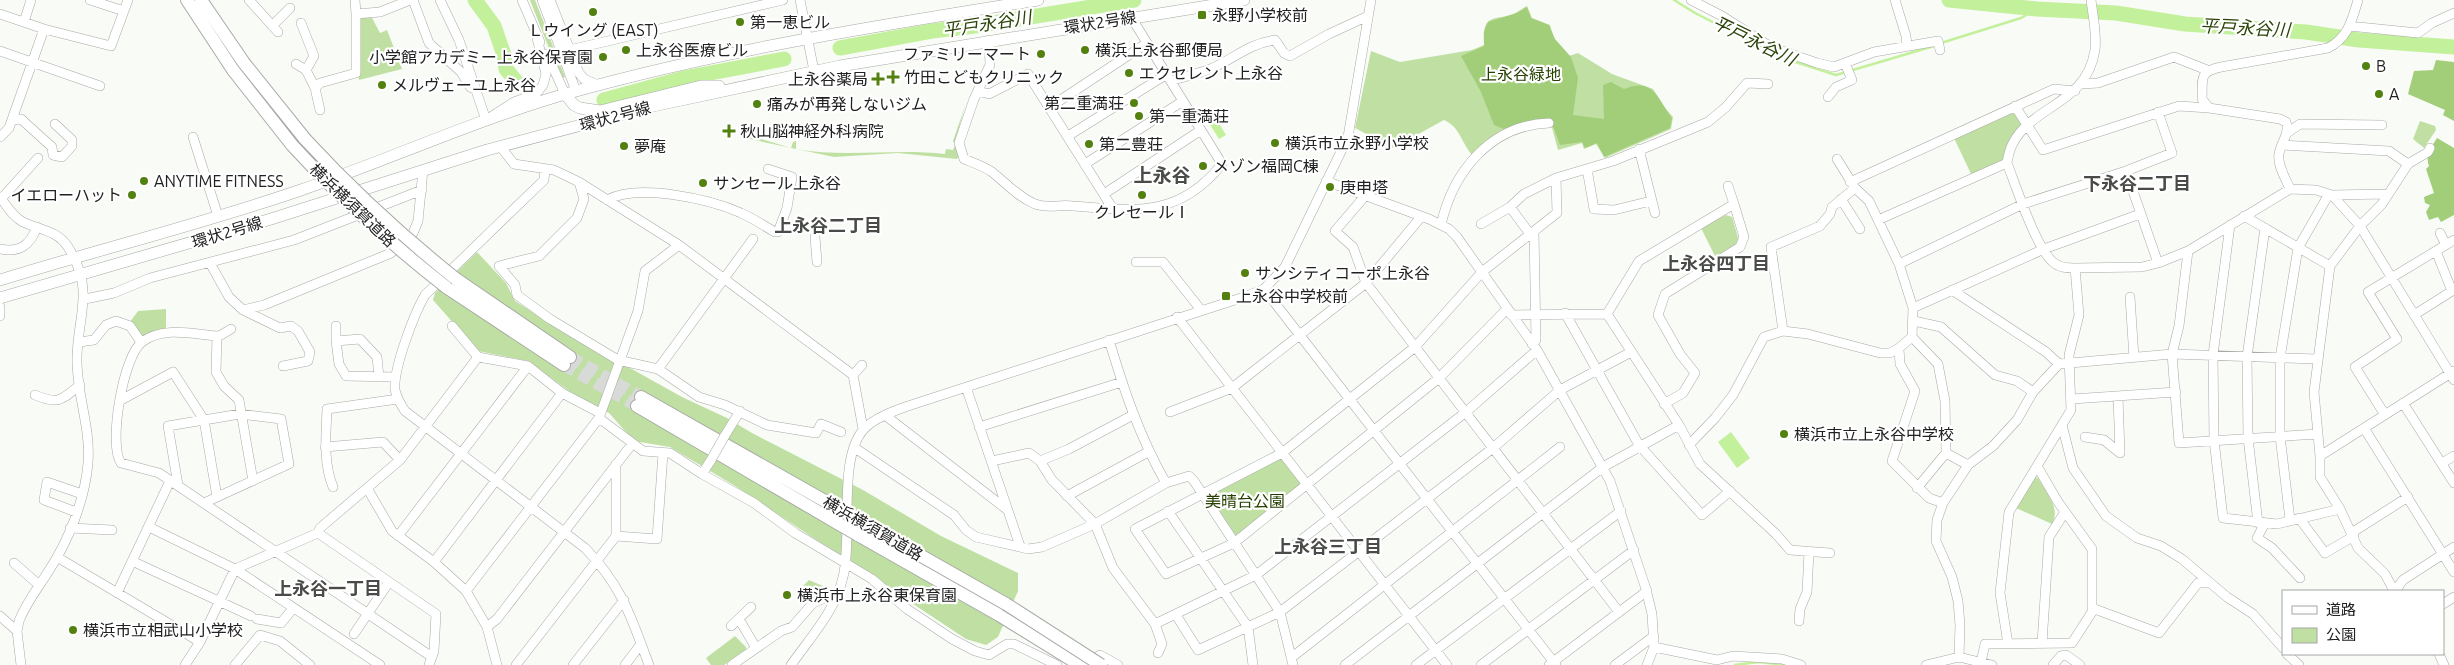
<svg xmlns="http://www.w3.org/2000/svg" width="2454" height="665" viewBox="0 0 2454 665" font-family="Ubuntu,'Noto Sans JP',sans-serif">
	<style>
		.green { fill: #bfe0a2 }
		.forest { fill: #a2ce7a }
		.water { fill: #c3f09b }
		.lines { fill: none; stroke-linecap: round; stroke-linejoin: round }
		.stream { stroke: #c3f09b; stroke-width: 2.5 }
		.river { stroke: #c3f09b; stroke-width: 15 }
		.highway-tunnel { stroke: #d8dad7; stroke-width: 12; stroke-dasharray: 12 6; stroke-linecap: butt }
		.minor-casing { stroke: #a8aaa7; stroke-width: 10 }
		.major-casing { stroke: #a8aaa7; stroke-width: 12 }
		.highway-casing { stroke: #a8aaa7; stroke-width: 14 }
		.minor { stroke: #fff; stroke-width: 9 }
		.major { stroke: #fff; stroke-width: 11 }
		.highway { stroke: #fff; stroke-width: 12 }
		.minor-bridge-casing { stroke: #a8aaa7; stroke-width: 10; stroke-linecap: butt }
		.highway-bridge-casing { stroke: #a8aaa7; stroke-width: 14; stroke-linecap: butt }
		.minor-bridge { stroke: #fff; stroke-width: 9 }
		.highway-bridge { stroke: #fff; stroke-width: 12 }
		.poi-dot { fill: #52810f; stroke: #fff; stroke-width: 2 }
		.labels { text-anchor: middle; stroke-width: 4.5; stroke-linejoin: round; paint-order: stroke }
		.poi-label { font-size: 16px; fill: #202120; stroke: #fff; text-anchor: start }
		.street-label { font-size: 16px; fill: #202120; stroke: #fff }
		.park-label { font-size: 16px; fill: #254001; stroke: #fff }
		.water-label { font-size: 18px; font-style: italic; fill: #2a4407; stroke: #fff }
		.neighbourhood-label { font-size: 18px; font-weight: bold; fill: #494b48; stroke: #fff }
		.quarter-label { font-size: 19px; font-weight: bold; fill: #494b48; stroke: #fff }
	</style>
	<rect width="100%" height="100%" fill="#f9fbf7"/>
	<path class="green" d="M530,0H535L565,77L561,79Z
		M1527,6L1532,18L1550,25L1554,39L1569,56L1578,53L1612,74L1653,89L1665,108L1673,117L1671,129L1605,158L1596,144L1584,149L1582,143L1558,150L1550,120L1538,119L1506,132L1484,144L1472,155C1461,142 1460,127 1444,120L1393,148L1355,128L1371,51L1400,62L1472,50L1484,45C1481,9 1498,23 1517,12C1521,10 1523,8 1527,6Z
		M371,16L380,33L387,30L402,69L359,80L357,22L360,17Z
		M965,106L955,142L959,156L957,159L898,153L834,157L745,138V134L791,148L793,142L796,141V149C846,158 895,148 945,154L946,149L953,150L955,145L953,141Z
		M2014,110L2023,126L2003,162L1972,176L1954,138Z
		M2420,121L2435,126L2436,130L2424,148L2413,139Z
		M1726,215L1732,217L1739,241L1738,244L1716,258L1701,228Z
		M477,252L506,283L515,301L560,329L682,397L727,418L752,433L863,490L941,536L1018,573V591L998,637L986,645L966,639L735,486L670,447L634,441L609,413L569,391L528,361L478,351L433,300L435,293Z
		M166,309V328L143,338L130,322L138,311Z
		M1281,458L1302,485L1236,536L1208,495Z
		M2035,477L2038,478C2046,492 2061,508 2052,524L2016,508Z
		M809,580L832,590L811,599L805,593L803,586Z
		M735,636L746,647V650L724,665H711L706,658Z"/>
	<path class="forest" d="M1527,7L1531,18L1549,25L1555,39L1571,57L1578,78L1573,115L1604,119L1603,85L1611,82L1624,89C1654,77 1657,98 1672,118L1670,128L1604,157L1597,143L1585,148L1582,142L1560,145L1551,121L1536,119L1504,129L1494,125L1481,92L1461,56L1484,46V32L1488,22L1517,13Z
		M2436,60L2454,62V121L2443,115L2445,110L2408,94L2414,71L2433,70Z
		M2437,138L2454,148V215L2441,222L2438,217L2429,220L2426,212L2430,205L2425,203L2424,197L2434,193L2426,169L2429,166C2425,156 2431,148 2437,138Z"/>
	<path class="water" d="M1209,107L1226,135L1219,139L1202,112Z
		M1731,432L1750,458L1737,468L1718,442Z"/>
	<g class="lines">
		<path class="stream" d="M1674,0L1695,13L1783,58L1836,75L1934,46
			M1941,43L2021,18L2037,9
			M1735,665L1758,662L1786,665"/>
		<path class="river" d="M475,0L494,26L504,55L506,69L519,85
			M1949,0L2037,9L2116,13L2185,24L2306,32L2359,40L2454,47
			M840,48L932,31L975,26L1134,0
			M604,100L684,78L784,59"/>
		<path class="highway-tunnel" d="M570,357L641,397
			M564,365L637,406"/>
		<defs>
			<path id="minor" d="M90,0L124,11
				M249,0L278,32
				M355,0L356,14L380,12L410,0
				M413,0L429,43L461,72L470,87L475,89
				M440,0L459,40L486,120L514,102L536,94L543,85L546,74L537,38
				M522,0L540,42
				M542,0L576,91
				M550,0L579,73L584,79L598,85
				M800,0L814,71
				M1691,0L1722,16L1771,47L1817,63L1834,67L1874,52L1938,41L1940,50
				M1895,0L1906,36L1907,46
				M2091,0C2093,16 2097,34 2095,50C2086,106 2032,104 2012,145C2009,151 2008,158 2007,163C2016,186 2036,248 2053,262C2059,268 2068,268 2075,268L2142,267L2158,263L2188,251L2290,189L2316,190L2332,195L2360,226L2454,380
				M0,14L44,29L111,46L128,0
				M24,22L31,0
				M301,23L314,56L306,70
				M272,26L290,8
				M2349,26L2418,33L2432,23L2454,13
				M989,40L990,65L974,99L959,143L964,159C974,163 983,166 992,172C1006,183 1018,197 1035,204C1049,209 1059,204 1073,206C1135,211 1179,218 1222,164L1131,17
				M0,51L100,86
				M561,52L783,0
				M547,54L565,94
				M296,64L306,70L315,88
				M1171,81C1183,77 1196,74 1208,70C1233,60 1247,44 1275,40L1284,53L1290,56L1329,34L1368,16
				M2082,84L2098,83L2174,57L2207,70
				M978,91L989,94L1028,74L1113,209
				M1828,97L1836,87L1852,80L1845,63
				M2015,106L2043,150L2179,106L2209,108
				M1050,107L1147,43
				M320,110L315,88L320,83L356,73V14
				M12,120L21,119L52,147L53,155L62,157L72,146V140L55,124
				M2287,133L2300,124L2382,125
				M1068,136L1167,74
				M0,137L9,128L44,29
				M193,137L218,216
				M2282,145L2389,151L2408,164
				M500,146L514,164L554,170L579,182L633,216L679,245L853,375L863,429
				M1639,149L1655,213
				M1085,164L1183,101
				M545,169L544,180L425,295C414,314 393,369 395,390C397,398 401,405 405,411L585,548C622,586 631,617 649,665
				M768,169L792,177L787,208L778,232
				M1587,169L1594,209L1614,210L1651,201
				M2126,171L2158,263
				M1326,181L1429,219L1449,229L1457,237L1537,350L1610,481L1646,589L1652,614L1654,647L1647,665
				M579,182L584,199L577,218L539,256L499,266L515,285L517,295L550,319L618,360L658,369L699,397L725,405L767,425L816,433L821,424L841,432
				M1850,182L2054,89L2075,91
				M1728,186L1734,204
				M2290,189C2286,179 2277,165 2279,154C2281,142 2290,134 2286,122L2280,119L2209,108L2202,99C2203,79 2198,72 2221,67L2328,48C2348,38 2352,20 2358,0
				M1104,194L1201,130
				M2332,195L2387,194
				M1365,196L1335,231L1353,247L1366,283L1619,612
				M0,197C7,206 13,217 23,222C40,230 57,230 68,247C95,290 78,314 77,357C76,393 91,427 88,463C85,500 68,542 48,572C38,588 26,603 19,621L17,631L21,665
				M1,199L38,158
				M1841,199L1860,229
				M607,200C638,183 710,199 741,213C753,218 764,226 775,232
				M1510,207L1530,234
				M2244,216L2330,266
				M1878,220L2007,163
				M1481,224L1510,207L1524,194L1556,178L1613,161L1708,122L1726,107L1747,83L1768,84
				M1441,225C1453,171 1491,125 1549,123
				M2230,225L2213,355L2214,440L2223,518L2277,524L2340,509
				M2440,233L2446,245
				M815,237L817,262
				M679,245L645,271L638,311L599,418L643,451L670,453L702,474L754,503L795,533L872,579L907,609L952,639L975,651L989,655L1007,644H1014L1057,665
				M0,249C20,253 30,245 37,227
				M2188,251L2179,326L2172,354L2179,443L2318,434
				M1136,262H1163L1201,310
				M210,263L229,297L243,310L264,305L391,253L413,233L418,221L423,170
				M1899,264L2023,204L2126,171L2172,153L2158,112
				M1264,289L1556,665
				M1952,290L2046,352L2059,364
				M2130,297L2134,358
				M85,299L114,293L150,278L294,240L422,190
				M0,307V316
				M1913,308L2044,249L2140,214
				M1507,309L1439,378L1234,543L1166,574L1135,529L1282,453L1415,347L1482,272L1557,213L1556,178
				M243,310L280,328L291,326L298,331L310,352L308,361L283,366
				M1565,313L1639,445L1702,515L1730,491
				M1511,315L1607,314
				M2414,315L2452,291L2436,251
				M1177,317L1447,665
				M1914,321L1941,327L1995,375L2017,381L2033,392
				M452,326L478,357L528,366L562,393L600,413
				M231,329L221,335L217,336C193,334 163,326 142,342C123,356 108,445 121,463L159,473L432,657
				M1783,331L1771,247L1820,226L1830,214L1832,207L1855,188
				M217,336L216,372L224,386L239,400L253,481
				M1912,337L1938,364L1945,401L1946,453L1968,465
				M1109,340C1124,390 1140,438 1166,483
				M336,341V326
				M79,342L94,340L106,325L116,321L130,326L141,342
				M1532,344L1536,340L1534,231
				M1899,348L1900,364L1915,391L1892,461L1929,498L1943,503
				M658,369L753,239
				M853,375L862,365
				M379,377L377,357L360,339L336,341L339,364L346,376L395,377
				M966,387L1020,546
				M35,395C59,405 61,400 80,385
				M2118,397L2120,453
				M2072,399L2176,392
				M121,400L173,372L204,420L217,497
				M2403,403L2454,483
				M1664,404L1683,393L1695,373L1680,354L1658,315L1665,294L1740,247L1744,237L1734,204L1639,261L1607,314L1679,425L1700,464L1776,534L1790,550L1830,553
				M1170,412L1232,388L1366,283L1421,217
				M2385,415L2355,367L2397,339L2368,292L2454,240
				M886,416L1005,508
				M2062,425L2073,468L2106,516L2137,538L2161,546L2182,559L2227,597L2253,614L2283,648
				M979,427L1122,382
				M2364,428L2454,572
				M724,437L740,411
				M2085,437L2104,440L2120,453
				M1689,445L1715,418L1733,395L1764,337L1783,331L1808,334L1880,353H1890L1899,348L1912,337L1913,308L1899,264L1869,201L1855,188L1837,159
				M325,447L383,442L400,460
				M855,448L954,515L966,530L976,537L1028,549L1042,547L1095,524L1166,483L1189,476L1194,481L1280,612L1293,665
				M2320,456L2454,371
				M992,461L1029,453L1040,461L1069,449L1133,415
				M1040,461L1052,480L1095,524L1113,568L1155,624L1162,644L1158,653
				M2442,463L2454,456
				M702,474L711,460
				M178,485L168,426L240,414L281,419L289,464L204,503
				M333,487C323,463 326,435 327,409L398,399
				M367,488L392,531L434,562L466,591L487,627L497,665
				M1917,488L1946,453
				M1067,496L1148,452
				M1168,511L1248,627L1253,665
				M76,512L44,500L47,482L82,494
				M2299,518L2325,553L2354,536
				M2290,520L2280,436V358L2298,248L2329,194
				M2258,523L2248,438L2247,357L2265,228
				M2265,523L2257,538L2272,548L2300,578
				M149,527L235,569L380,665
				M70,528L112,530
				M2353,532L2408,497
				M318,533L436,614L434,651L429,665
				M398,536L528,366
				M616,536L657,539L663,453
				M57,557L200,642
				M132,561L251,616
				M434,562L562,393
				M14,563L39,585
				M466,591L599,418
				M2394,591L2385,574L2358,548L2340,509L2320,477V456L2314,392L2330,266L2360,226L2382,204L2408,164L2428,152L2430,148
				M2395,591L2403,580L2454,547
				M117,593L170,481
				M2443,604L2454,597
				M2092,608L2159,633L2198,583H2210
				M1176,615L1198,650L1280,612L1493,448L1560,390L1631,352
				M0,616L17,631
				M257,619L281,623L291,611
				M739,619L756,648
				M1799,621L1800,609L1807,592L1809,551
				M1155,624L1256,575L1466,412L1537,350
				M731,626L751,607
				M487,627L497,619L632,444
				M354,634L389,582
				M2042,643L2049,537L2065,512
				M2008,644L2000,593L2009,512L2071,410L2069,355L2079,315L2075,268
				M1654,647L1717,660L1733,656L1782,659L1801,665
				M2287,654L2299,665
				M2439,654L2444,665
				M1959,657L1960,625L1958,601L1952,577L1936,541L1937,520L1943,503L1968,465L1993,446L2017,420L2033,392L2059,364L2172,354L2317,359
				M1291,658L1560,447
				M1981,662L1985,644L2072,643L2092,612V549L2058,502L2037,466
				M185,665L200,642L235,569L318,533L320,528L400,460L478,357
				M235,665L260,635L280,641L310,665
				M516,665L616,536V464
				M573,665L624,600
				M625,665L641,644
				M732,665L781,631L792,627L813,603L825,598H836
				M791,665C810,638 836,610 843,577C853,538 837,458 864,429C874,418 894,411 908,406L1247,296L1264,289L1285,267L1348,137L1371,0
				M1084,665L1100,655L1118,665
				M1345,665L1603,467L1679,425
				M1416,665L1621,511
				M1481,665L1634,550
				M1549,665L1647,591
				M1615,665L1654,636
				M1926,665L1959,657L1992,665
				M2053,665L2061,656L2066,655L2080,665"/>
			<path id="major" d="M565,94L574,105L580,108L600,111L701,86H719
				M0,280C100,249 202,224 301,190C393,158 482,117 576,91C727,49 883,25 1038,0
				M0,298L271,219L487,150L653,106L840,66L1244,0"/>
			<path id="highway" d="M187,0L233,70L292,145
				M201,0L244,63L305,139
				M456,279L570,357
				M446,287L564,365
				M641,397L839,509
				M637,406L839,524
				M858,520L1006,604
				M858,535L999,615L1080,665"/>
		</defs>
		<use href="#minor" class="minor-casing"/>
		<use href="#major" class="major-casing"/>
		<use href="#highway" class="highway-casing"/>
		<use href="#minor" class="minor"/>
		<use href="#major" class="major"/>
		<use href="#highway" class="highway"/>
		<defs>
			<path id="minor-bridge" d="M711,460L724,437"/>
			<path id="highway-bridge" d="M305,139C352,190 402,236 456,279
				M292,145C339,197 391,244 446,287
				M839,509L858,520
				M839,524L858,535
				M1006,604L1101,665"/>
		</defs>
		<use href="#minor-bridge" class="minor-bridge-casing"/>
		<use href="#highway-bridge" class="highway-bridge-casing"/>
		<use href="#minor-bridge" class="minor-bridge"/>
		<use href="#highway-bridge" class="highway-bridge"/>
	</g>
	<g class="poi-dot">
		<circle cx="593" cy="12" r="5"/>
		<rect x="1197" y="10" width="10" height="10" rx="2.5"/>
		<circle cx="740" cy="22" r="5"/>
		<circle cx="626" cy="50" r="5"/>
		<circle cx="1085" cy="50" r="5"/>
		<circle cx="1041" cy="54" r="5"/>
		<circle cx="603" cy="57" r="5"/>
		<circle cx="2366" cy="66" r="5"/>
		<circle cx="1129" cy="73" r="5"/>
		<path d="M890.5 69.5h5v5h5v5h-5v5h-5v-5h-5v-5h5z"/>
		<path d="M875.5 71.5h5v5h5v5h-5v5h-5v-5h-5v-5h5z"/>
		<circle cx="382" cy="85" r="5"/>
		<circle cx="2379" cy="94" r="5"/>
		<circle cx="1134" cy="103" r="5"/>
		<circle cx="757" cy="104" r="5"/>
		<circle cx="1139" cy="116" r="5"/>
		<path d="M726.5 123.5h5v5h5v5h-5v5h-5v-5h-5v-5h5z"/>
		<circle cx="1275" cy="143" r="5"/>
		<circle cx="1089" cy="144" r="5"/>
		<circle cx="624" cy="146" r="5"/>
		<circle cx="1203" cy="166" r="5"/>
		<circle cx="144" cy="181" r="5"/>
		<circle cx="703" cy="183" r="5"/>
		<circle cx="1330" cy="187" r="5"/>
		<circle cx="132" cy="195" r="5"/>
		<circle cx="1142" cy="195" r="5"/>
		<circle cx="1245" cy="273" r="5"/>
		<rect x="1221" y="291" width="10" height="10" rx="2.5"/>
		<circle cx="1784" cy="434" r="5"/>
		<circle cx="787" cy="595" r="5"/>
		<circle cx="73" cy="630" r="5"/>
	</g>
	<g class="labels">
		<g class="poi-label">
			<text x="1212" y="21">永野小学校前</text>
			<text x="750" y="28">第一恵ビル</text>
			<text x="593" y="36" text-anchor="middle">Ｌウイング (EAST)</text>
			<text x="636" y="56">上永谷医療ビル</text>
			<text x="1095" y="56">横浜上永谷郵便局</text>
			<text x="1031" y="60" text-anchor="end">ファミリーマート</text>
			<text x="593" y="63" text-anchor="end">小学館アカデミー上永谷保育園</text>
			<text x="2376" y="72">B</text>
			<text x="1139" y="79">エクセレント上永谷</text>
			<text x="904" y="83">竹田こどもクリニック</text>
			<text x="868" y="85" text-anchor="end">上永谷薬局</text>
			<text x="392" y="91">メルヴェーユ上永谷</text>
			<text x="2389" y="100">A</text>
			<text x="1124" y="109" text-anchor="end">第二重満荘</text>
			<text x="767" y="110">痛みが再発しないジム</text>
			<text x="1149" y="122">第一重満荘</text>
			<text x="740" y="137">秋山脳神経外科病院</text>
			<text x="1285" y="149">横浜市立永野小学校</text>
			<text x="1099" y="150">第二豊荘</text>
			<text x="634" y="152">夢庵</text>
			<text x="1213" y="172">メゾン福岡C棟</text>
			<text x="154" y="187">ANYTIME FITNESS</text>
			<text x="713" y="189">サンセール上永谷</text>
			<text x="1340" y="193">庚申塔</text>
			<text x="122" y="201" text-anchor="end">イエローハット</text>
			<text x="1142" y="218" text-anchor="middle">クレセールⅠ</text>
			<text x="1255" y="279">サンシティコーポ上永谷</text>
			<text x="1236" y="302">上永谷中学校前</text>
			<text x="1794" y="440">横浜市立上永谷中学校</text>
			<text x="797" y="601">横浜市上永谷東保育園</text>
			<text x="83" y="636">横浜市立相武山小学校</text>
		</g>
		<g class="street-label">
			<text transform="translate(1100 22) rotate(-9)" y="6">環状2号線</text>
			<text transform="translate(615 116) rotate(-15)" y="6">環状2号線</text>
			<text transform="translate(353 205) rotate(44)" y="6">横浜横須賀道路</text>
			<text transform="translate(227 232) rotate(-17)" y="6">環状2号線</text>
			<text transform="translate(873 528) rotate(30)" y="6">横浜横須賀道路</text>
		</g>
		<g class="park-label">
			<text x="1521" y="80">上永谷緑地</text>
			<text x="1245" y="507">美晴台公園</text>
		</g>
		<g class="water-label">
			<text transform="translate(987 24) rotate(-9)" y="6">平戸永谷川</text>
			<text transform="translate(2245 28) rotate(3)" y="6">平戸永谷川</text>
			<text transform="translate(1754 41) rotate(26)" y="6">平戸永谷川</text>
		</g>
		<g class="neighbourhood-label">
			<text x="2137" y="190">下永谷二丁目</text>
			<text x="828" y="232">上永谷二丁目</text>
			<text x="1716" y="270">上永谷四丁目</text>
			<text x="1328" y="553">上永谷三丁目</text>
			<text x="328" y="595">上永谷一丁目</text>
		</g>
		<g class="quarter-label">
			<text x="1162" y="182">上永谷</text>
		</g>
	</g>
	<rect x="2282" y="590" width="162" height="65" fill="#ffffff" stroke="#a6a6a6"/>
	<rect x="2292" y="606" width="25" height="8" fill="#ffffff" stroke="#a6a6a6"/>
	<text x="2326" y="615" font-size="15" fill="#202120">道路</text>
	<rect x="2292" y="628" width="25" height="15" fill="#bfe0a2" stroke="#a6a6a6"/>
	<text x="2326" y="640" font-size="15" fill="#202120">公園</text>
</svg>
